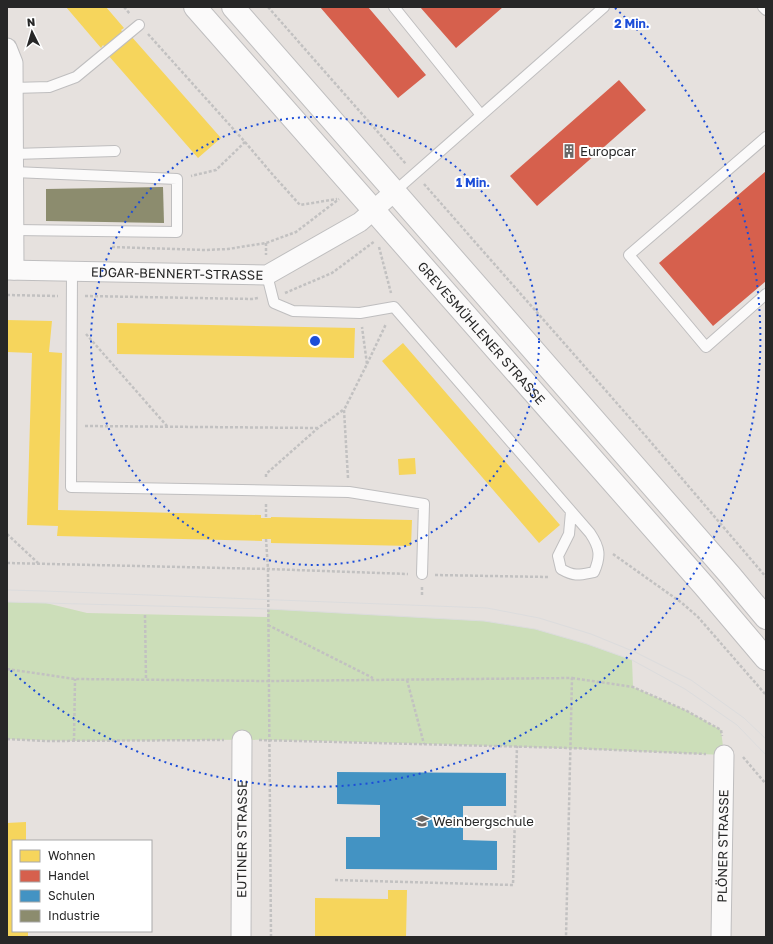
<svg xmlns="http://www.w3.org/2000/svg" width="773" height="944" viewBox="0 0 773 944" font-family="'Golos Text',sans-serif">
	<style>
		.green { fill: #ccdeb9 }
		.homes { fill: #f6d55c }
		.shops { fill: #d6604d }
		.schools { fill: #4393c3 }
		.industry { fill: #8c8c6e }
		.lines { fill: none; stroke-linecap: round; stroke-linejoin: round }
		.service-casing { stroke: #bfbebf; stroke-width: 12 }
		.minor-casing { stroke: #bfbebf; stroke-width: 21 }
		.tertiary-casing { stroke: #bfbebf; stroke-width: 24 }
		.path { stroke: #c2c1c1; stroke-width: 2.5; stroke-dasharray: 3 2; stroke-linecap: butt }
		.service { stroke: #fbfafa; stroke-width: 10 }
		.minor { stroke: #fbfafa; stroke-width: 19 }
		.tertiary { stroke: #fbfafa; stroke-width: 22 }
		.tram { stroke: #dcdcdd; stroke-width: 1 }
		.ring { fill: none; stroke: #1d4ed8; stroke-width: 2; stroke-dasharray: 2 4 }
		.labels { text-anchor: middle; stroke-width: 4; stroke-linejoin: round; paint-order: stroke }
		.poi-label { font-size: 13px; fill: #272727; stroke: #fff; text-anchor: start }
		.street-label { font-size: 13px; fill: #272727; stroke: #fff }
		.centre { fill: #1d4ed8; stroke: #fff; stroke-width: 2 }
		.ring-label { font-size: 12px; text-anchor: middle; font-weight: bold; fill: #1d4ed8; stroke: #fff; stroke-width: 4; stroke-linejoin: round; paint-order: stroke }
	</style>
	<rect width="100%" height="100%" fill="#e6e1de"/>
	<path class="green" d="M7,602L46,603L87,613L267,617L268,609L484,621L535,629L587,644L632,660L633,687L687,711L721,730L724,755C573,748 421,743 270,740C182,739 95,743 7,739Z"/>
	<path class="homes" d="M66,7H106L124,28L121,30L129,39L131,36L221,138L198,158L108,55L110,53L103,45L101,48Z
		M7,320L52,321L49,352L62,353L58,510L261,515V518H271V517L412,520L411,546L271,543V539H262V541L57,536L58,526L27,525L32,353L7,352Z
		M117,323L355,328L354,358L117,354Z
		M403,343L560,525L539,543L382,361Z
		M415,458L416,474L399,475L398,459Z
		M26,822V841H13V931H28V937H7V823Z
		M388,890H407L406,937H315V898L388,899Z"/>
	<path class="shops" d="M320,7H368L426,75L398,98Z
		M420,7H503L456,48Z
		M619,80L646,110L537,206L510,176Z
		M766,171V281L713,326L659,263Z"/>
	<path class="schools" d="M337,772L506,773V806H463V840L497,841V870L346,869V837H380V805L337,804Z"/>
	<path class="industry" d="M163,187L164,223L46,221V189Z"/>
	<g class="lines">
		<defs>
			<path id="service" d="M394,7L481,115
				M763,7L766,10
				M13,88L49,87L76,77L139,25
				M766,137L629,255L706,347L766,294
				M14,154L115,151
				M14,172L177,179V232L14,230
				M394,192L604,7
				M72,270L71,487L349,492L424,504L422,574
				M267,275L274,303L293,311L360,313L394,307L590,533C600,548 601,556 594,572C579,575 575,577 561,569L558,556L569,534L571,512"/>
			<g id="minor">
				<path d="M7,48L13,63L14,270"/>
				<path id="s1" d="M7,270L267,275L360,222L394,192"/>
				<path id="s2" d="M241,937L242,740"/>
				<path id="s3" d="M721,937L724,755"/>
			</g>
			<g id="tertiary">
				<path id="s4" d="M195,7L705,587L766,659"/>
				<path d="M233,7L730,575L766,618"/>
			</g>
		</defs>
		<use href="#service" class="service-casing"/>
		<use href="#minor" class="minor-casing"/>
		<use href="#tertiary" class="tertiary-casing"/>
		<path class="path" d="M124,7L130,14
			M268,7L406,164
			M148,34L245,142L216,170L191,176
			M245,142L273,175L300,205L337,199
			M424,184L644,434L766,577
			M266,243V255
			M112,247L205,250L228,249L266,243L296,232L339,199
			M379,247L391,293
			M285,293L332,273L375,241
			M7,295L58,296
			M85,296L252,299L258,298
			M86,334L167,426
			M367,364L386,324
			M85,426L318,428
			M266,477V474L318,428L343,410
			M348,478L344,410L367,364L362,327
			M266,504V518
			M7,534L38,563
			M266,539L268,569L271,937
			M613,554L682,603L698,617L766,695
			M7,563L268,569L408,574
			M435,575L548,577
			M422,587V596
			M145,615L146,680
			M268,625L373,678
			M7,669L75,679L268,681L572,678L566,937
			M572,678L633,687L687,711L721,730L722,736
			M407,680L424,744
			M7,739L47,741L224,740
			M259,740L571,748L706,754
			M74,741L75,679
			M743,757L766,784
			M335,880L513,885L517,746"/>
		<use href="#service" class="service"/>
		<use href="#minor" class="minor"/>
		<use href="#tertiary" class="tertiary"/>
		<path class="tram" d="M7,590L44,591L487,608L539,618L591,634L635,652L691,680L744,718L766,739
			M7,602L268,609L484,621L535,629L587,644L632,660L685,689L737,725L766,755"/>
	</g>
	<g class="ring">
		<circle cx="315" cy="341" r="224"/>
		<path d="M615 8A448 448 0 1 1 9 669"/>
	</g>
	<defs>
		<symbol id="building-bare" viewBox="-9 -9 18 18"><path d="M-4-6H4V6H1V3H-1V6H-4ZM-2.5-4.3h1.7v1.8h-1.7ZM.8-4.3h1.7v1.8H.8ZM-2.5-1h1.7V.8h-1.7ZM.8-1h1.7V.8H.8Z" fill="#6a6867" stroke="#fff" stroke-width="2.5" paint-order="stroke"/></symbol>
		<symbol id="school-bare" viewBox="-9 -9 18 18"><path d="M0-5L7-2L0 1L-7-2ZM-4 1L0 2.5L4 1V4Q0 6-4 4Z" fill="#6a6867" stroke="#fff" stroke-width="2.5" paint-order="stroke"/></symbol>
	</defs>
	<g fill-rule="evenodd">
		<use href="#building-bare" x="559" y="141" width="20" height="20"/>
		<use href="#school-bare" x="412" y="811" width="20" height="20"/>
	</g>
	<g class="labels">
		<g class="poi-label">
			<text x="580" y="156">Europcar</text>
			<text x="433" y="826">Weinbergschule</text>
		</g>
		<g class="street-label">
			<text dy="5" stroke="none"><textPath href="#s1" startOffset="170">EDGAR-BENNERT-STRASSE</textPath></text>
			<text dy="5" stroke="none"><textPath href="#s4" startOffset="434">GREVESMÜHLENER STRASSE</textPath></text>
			<text dy="5" stroke="none"><textPath href="#s2" startOffset="98">EUTINER STRASSE</textPath></text>
			<text dy="5" stroke="none"><textPath href="#s3" startOffset="91">PLÖNER STRASSE</textPath></text>
		</g>
	</g>
	<circle cx="315" cy="341" r="6" class="centre"/>
	<g class="ring-label">
		<text x="632" y="28">2 Min.</text>
		<text x="473" y="187">1 Min.</text>
	</g>
	<rect width="773" height="944" fill="none" stroke="#272727" stroke-width="16"/>
	<rect x="12" y="840" width="140" height="92" fill="#ffffff" stroke="#a9a9a9"/>
	<rect x="20" y="850" width="20" height="12" fill="#f6d55c" stroke="#a9a9a9"/>
	<text x="48" y="860" font-size="12" fill="#272727">Wohnen</text>
	<rect x="20" y="870" width="20" height="12" fill="#d6604d" stroke="#a9a9a9"/>
	<text x="48" y="880" font-size="12" fill="#272727">Handel</text>
	<rect x="20" y="890" width="20" height="12" fill="#4393c3" stroke="#a9a9a9"/>
	<text x="48" y="900" font-size="12" fill="#272727">Schulen</text>
	<rect x="20" y="910" width="20" height="12" fill="#8c8c6e" stroke="#a9a9a9"/>
	<text x="48" y="920" font-size="12" fill="#272727">Industrie</text>
	<g transform="translate(32 32) rotate(355)" stroke="#ffffff" stroke-width="3" paint-order="stroke">
	<path d="M0-3L7 15L0 10L-7 15Z" fill="#272727"/>
	<text y="-6" font-size="11" font-weight="bold" text-anchor="middle" fill="#272727">N</text>
	</g>
</svg>
